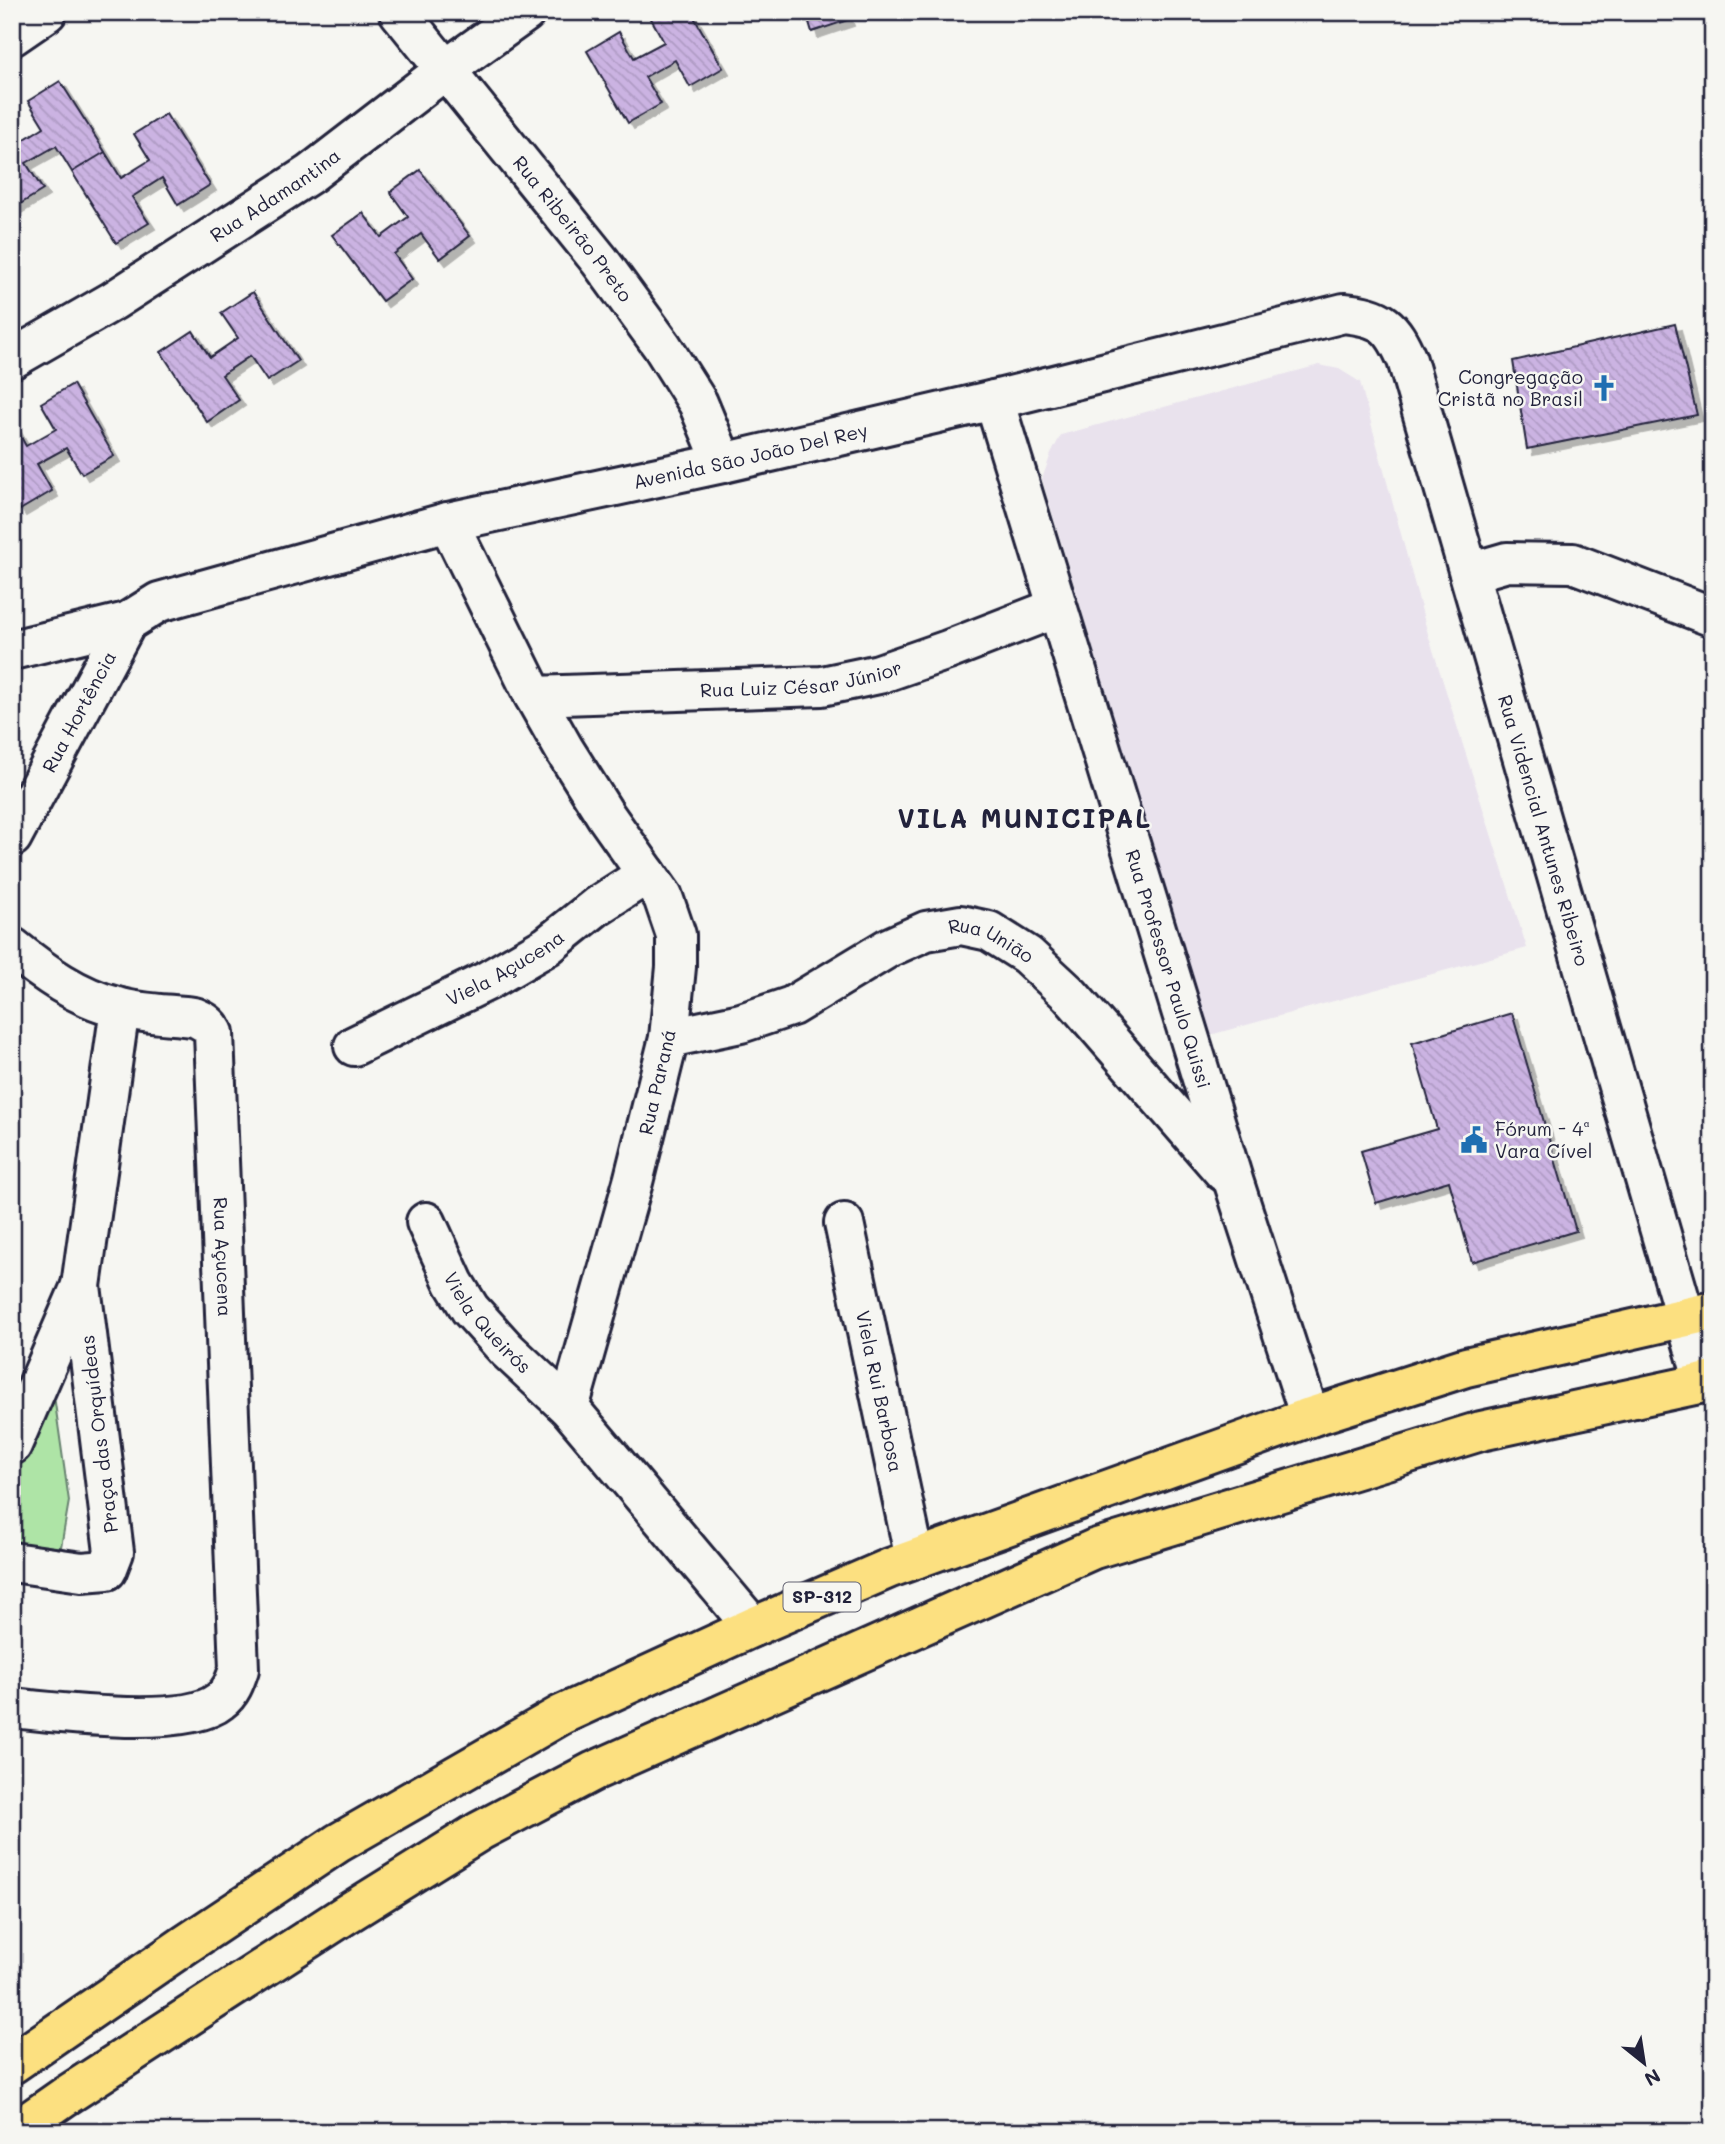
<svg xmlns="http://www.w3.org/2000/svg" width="1725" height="2144" viewBox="0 0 1725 2144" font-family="Mali,sans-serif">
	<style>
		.built { fill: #e9e2ed }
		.park { fill: #aee4a6; stroke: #688370; stroke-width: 2 }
		.building { fill: url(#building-back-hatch); stroke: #22223b; stroke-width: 2; filter: url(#shadow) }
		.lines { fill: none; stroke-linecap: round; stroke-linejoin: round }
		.minor-casing { stroke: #22223b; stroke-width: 44 }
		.major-casing { stroke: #22223b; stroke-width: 44 }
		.minor { stroke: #f6f6f2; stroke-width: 38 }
		.major { stroke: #fce080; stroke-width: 38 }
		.rail-casing { stroke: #22223b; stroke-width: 8 }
		.rail { stroke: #f6f6f2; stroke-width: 5; stroke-dasharray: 16; stroke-linecap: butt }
		.labels { text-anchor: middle; stroke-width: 5; stroke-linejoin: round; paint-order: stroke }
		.shield { fill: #f6f6f2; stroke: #626272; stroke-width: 2 }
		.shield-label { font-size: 18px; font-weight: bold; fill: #22223b }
		.street-label { font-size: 19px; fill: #22223b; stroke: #f6f6f2 }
		.poi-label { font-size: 19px; fill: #22223b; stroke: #f6f6f2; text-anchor: end }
		.district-label { font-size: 26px; font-weight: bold; letter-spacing: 2px; fill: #22223b; stroke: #f6f6f2 }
	</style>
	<defs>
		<pattern id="building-back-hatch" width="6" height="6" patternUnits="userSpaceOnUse" patternTransform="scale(1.75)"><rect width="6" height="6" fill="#cbb3e2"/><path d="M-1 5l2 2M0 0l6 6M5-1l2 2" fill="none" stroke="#ae9ac3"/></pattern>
		<filter id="shadow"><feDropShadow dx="6" dy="6" stdDeviation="0" flood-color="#0004"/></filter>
	</defs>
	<rect width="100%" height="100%" fill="#f6f6f2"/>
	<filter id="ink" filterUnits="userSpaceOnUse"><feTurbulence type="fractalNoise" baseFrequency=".0143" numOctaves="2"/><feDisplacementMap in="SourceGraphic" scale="14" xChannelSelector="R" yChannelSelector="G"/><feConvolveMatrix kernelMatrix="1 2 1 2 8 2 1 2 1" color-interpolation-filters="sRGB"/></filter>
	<g filter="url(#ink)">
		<path class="built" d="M1319,365L1339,369L1360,382L1428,634L1527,948L1210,1035L1042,479L1051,454L1061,435Z"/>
		<path class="park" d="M54,1396L69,1501L61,1547H22L12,1536V1471L29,1427Z"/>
		<path class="building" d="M653,12H691L723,68L690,87L675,60L645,77L661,104L628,123L587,51L619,32L634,58L664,42L649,15Z
			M806,12H845L848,20L812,32Z
			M60,81L105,152L72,172L56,146L26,163L43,190L12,209V140L15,145L44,127L28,101Z
			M166,114L210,185L178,205L162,178L132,197L149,223L116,243L72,172L105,152L121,178L150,160L134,134Z
			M420,170L470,236L440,259L421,234L394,254L412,279L382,301L332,235L363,213L381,237L408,217L390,192Z
			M253,292L298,361L267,381L250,356L222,375L239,400L207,422L161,352L193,331L210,357L238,338L221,313Z
			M1675,324L1697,415L1527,449L1513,361Z
			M73,384L114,456L82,474L66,448L37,464L52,491L20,510L12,497V421L26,446L56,429L41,403Z
			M1512,1013L1576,1231L1472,1262L1449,1181L1376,1203L1361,1151L1437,1129L1412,1043Z"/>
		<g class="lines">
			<defs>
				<g id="minor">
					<path id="s1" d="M399,12L600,261L662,346L698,403L723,463"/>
					<path d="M12,36L47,12"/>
					<path id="s2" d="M12,359L113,301L310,174L445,70L526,12"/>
					<path id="s3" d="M994,400L1234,1183L1310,1417"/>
					<path d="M448,522L534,696L564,749L606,816L663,897L676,935V967L669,1038L633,1182L569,1408"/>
					<path d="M1469,573L1507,562L1573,563L1713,617"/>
					<path d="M12,650L127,622"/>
					<path id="s4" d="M534,696L822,686L879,674L948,650L1056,608"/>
					<path id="s5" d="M12,837L127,622L159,602L448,522L723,463L994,400L1344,313C1382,317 1392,325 1407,360L1704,1382"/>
					<path id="s6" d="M12,947C44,973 77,997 117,1007C141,1014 169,1014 194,1017C204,1021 209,1024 214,1033L239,1669C235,1681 231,1693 220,1701C186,1729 57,1713 12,1708"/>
					<path id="s7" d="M669,1038L741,1023L792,1006L888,948L926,931L961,925L989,931L1027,955L1070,995L1224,1172"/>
					<path id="s8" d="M354,1046L487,981L547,946L597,906L647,874"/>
					<path id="s9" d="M426,1222L454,1283L470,1309L507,1350L569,1408L753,1627"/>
					<path id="s10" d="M844,1223L915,1559"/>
					<path d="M12,1445L80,1288"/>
					<path d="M12,1562L82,1572L107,1570L114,1552L81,1286L120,1008"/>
				</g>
				<path id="major" d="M12,2064L185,1945L338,1843L561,1715L753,1627L890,1568L1310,1417L1466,1367L1713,1311
					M14,2132L64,2097L345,1915L480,1831L594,1771L1094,1549L1481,1431L1713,1381"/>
			</defs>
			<use href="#minor" class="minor-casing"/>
			<use href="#major" class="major-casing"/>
			<use href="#minor" class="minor"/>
			<use href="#major" class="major"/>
			<defs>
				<path id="rail" d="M1701,2132L1713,2125"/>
			</defs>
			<use href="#rail" class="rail-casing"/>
			<use href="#rail" class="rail"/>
		</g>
	</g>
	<defs>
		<symbol id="church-bare" viewBox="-9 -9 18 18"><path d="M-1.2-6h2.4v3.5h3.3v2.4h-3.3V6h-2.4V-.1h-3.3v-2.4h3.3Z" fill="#1f6fb2" stroke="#f6f6f2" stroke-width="2.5" paint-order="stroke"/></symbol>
		<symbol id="civic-bare" viewBox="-9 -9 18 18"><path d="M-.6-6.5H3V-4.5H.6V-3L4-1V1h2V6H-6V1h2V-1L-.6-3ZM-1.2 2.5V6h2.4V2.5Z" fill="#1f6fb2" stroke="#f6f6f2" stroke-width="2.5" paint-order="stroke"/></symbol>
	</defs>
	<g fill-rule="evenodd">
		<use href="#church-bare" x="1585" y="369" width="38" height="38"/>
		<use href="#civic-bare" x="1455" y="1121" width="38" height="38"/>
	</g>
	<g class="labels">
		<rect class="shield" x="783.5" y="1582.5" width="77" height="29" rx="5"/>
		<g class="shield-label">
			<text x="822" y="1603">SP-312</text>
		</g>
		<g class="street-label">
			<text dy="7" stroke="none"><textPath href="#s2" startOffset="310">Rua Adamantina</textPath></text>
			<text dy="7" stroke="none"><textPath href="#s1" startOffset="278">Rua Ribeirão Preto</textPath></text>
			<text dy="7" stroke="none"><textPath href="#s5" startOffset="891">Avenida São João Del Rey</textPath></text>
			<text dy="7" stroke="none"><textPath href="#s4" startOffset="268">Rua Luiz César Júnior</textPath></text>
			<text dy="7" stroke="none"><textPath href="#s5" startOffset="142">Rua Hortência</textPath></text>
			<text dy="7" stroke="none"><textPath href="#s5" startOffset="2076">Rua Videncial Antunes Ribeiro</textPath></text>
			<text dy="7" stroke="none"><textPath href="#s7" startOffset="350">Rua União</textPath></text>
			<text dy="7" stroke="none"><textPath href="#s8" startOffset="170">Viela Açucena</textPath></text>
			<text dy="7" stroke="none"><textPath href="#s3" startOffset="595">Rua Professor Paulo Quissi</textPath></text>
			<text transform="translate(657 1082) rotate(-77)" y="7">Rua Paraná</text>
			<text dy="7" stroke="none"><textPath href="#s6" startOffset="450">Rua Açucena</textPath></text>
			<text dy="7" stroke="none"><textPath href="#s9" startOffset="119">Viela Queirós</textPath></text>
			<text dy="7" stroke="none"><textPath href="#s10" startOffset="172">Viela Rui Barbosa</textPath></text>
			<text transform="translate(99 1434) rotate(-97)" y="7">Praça das Orquídeas</text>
		</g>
		<g class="poi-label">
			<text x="1583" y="384">Congregação<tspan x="1583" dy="22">Cristã no Brasil</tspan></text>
			<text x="1495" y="1136" text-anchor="start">Fórum - 4ª<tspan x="1495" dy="22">Vara Cível</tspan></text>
		</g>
		<g class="district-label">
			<text x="1025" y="828">VILA MUNICIPAL</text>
		</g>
	</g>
	<rect width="1725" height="2144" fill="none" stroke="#f6f6f2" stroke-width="42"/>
	<rect x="21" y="21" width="1683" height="2102" fill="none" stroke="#22223b" stroke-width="2.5" filter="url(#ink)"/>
	<g transform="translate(1644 2063) rotate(150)" stroke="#f6f6f2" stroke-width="5" paint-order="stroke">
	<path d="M0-5L12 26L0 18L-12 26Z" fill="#22223b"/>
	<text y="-10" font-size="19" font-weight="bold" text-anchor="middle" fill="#22223b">N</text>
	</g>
</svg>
